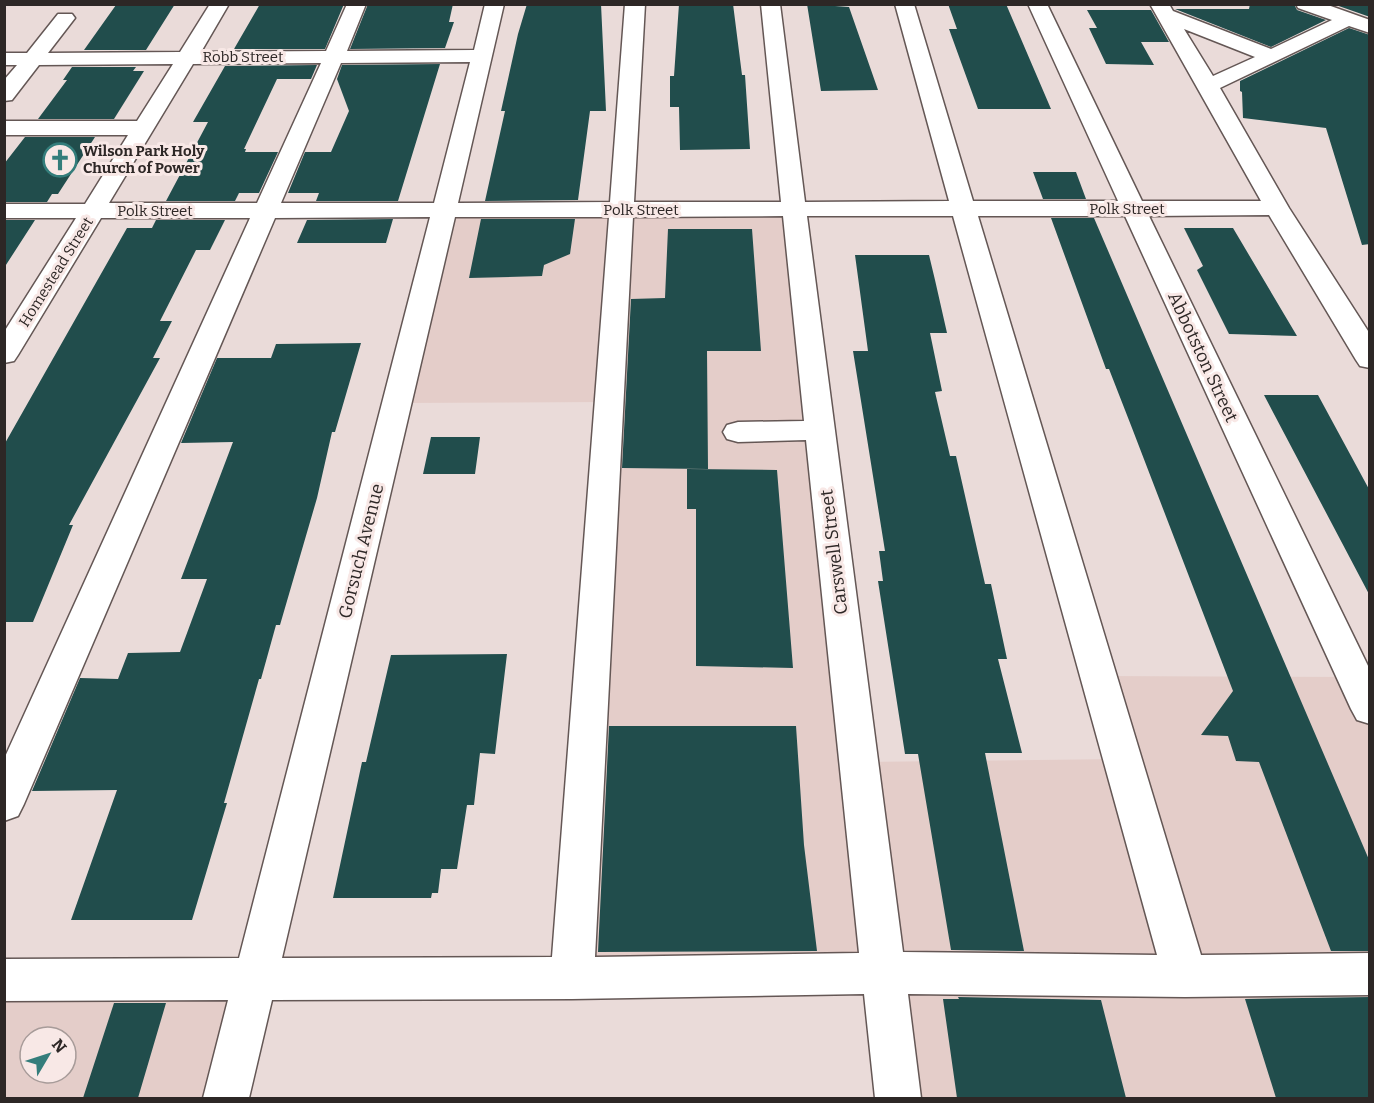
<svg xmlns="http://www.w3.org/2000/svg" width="1374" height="1103" viewBox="0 0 1374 1103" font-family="Bitter,serif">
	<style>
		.built { fill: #e4cdc9; fill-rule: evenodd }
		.building { fill: #214d4c }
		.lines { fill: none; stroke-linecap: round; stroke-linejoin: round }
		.minor-casing { stroke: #645755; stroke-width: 3 }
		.minor { fill: #fff; fill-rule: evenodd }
		.labels { text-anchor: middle; stroke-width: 6; stroke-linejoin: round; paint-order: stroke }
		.far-street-label { font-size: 15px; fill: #2d2726; stroke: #f8e8e6 }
		.far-poi-label { font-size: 15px; font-weight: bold; fill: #2d2726; stroke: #f8e8e6; text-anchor: start }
		.street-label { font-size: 18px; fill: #2d2726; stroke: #f8e8e6 }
	</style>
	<rect width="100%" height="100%" fill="#eadbd9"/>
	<path class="built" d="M445,212H794L860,762L1121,759L1099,676L1362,677L1370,692L1369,1098H899L889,976H565L606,402L399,403Z
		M5,973L243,975L216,1098H5ZM30,1037H66V1073H30Z"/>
	<path class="building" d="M175,4L146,50H84L116,5Z
		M260,4H344L325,49H234Z
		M368,4H453L449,22H454L445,48L350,49Z
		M527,4H601L606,111H590L578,200L485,201L505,111H501L518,34Z
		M679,4H733L742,75H745L750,149L680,150L679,107H670V76H674Z
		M807,4L849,7L878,90L821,91Z
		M948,4H1006L1051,109H978L949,29H957Z
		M1250,4H1294L1297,10L1326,20L1271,47L1175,9H1249Z
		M1333,4H1370V17Z
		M1087,10H1151L1169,42H1141L1154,65L1106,64L1089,28H1097Z
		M1349,28L1370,35V244L1362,245L1326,128L1243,118L1242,92L1240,91V81Z
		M440,64L398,201H316L319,193H288L305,152H331L349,111L337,79L342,65Z
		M317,65L311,79H277L244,149H246L245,152H278L259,193H239L235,201H166L208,122H193L225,66Z
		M72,67H136L133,71H144L114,119H38L67,80H63Z
		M25,137H95L58,194H52L47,202H4V164Z
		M1033,172H1076L1086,199H1043Z
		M1051,218H1094L1370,862V951H1331L1259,762L1236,761L1228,736L1201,735L1233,691L1132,428L1109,369H1106Z
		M393,219L386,243H297L307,220Z
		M481,219H575L570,254L544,265L542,276L469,278Z
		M4,220H35L4,268Z
		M156,220H225L210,250H196L160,321H172L153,358H160L69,525H73L33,622H4V445L127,228H152Z
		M1184,228H1233L1297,336L1229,334L1197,270L1203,266Z
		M668,229H752L761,351H707L708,469L622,468L631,299L665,298Z
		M855,255H929L935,280L947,333H930L942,391L935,392L950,456H956L985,584H991L1007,659H998L1022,753H985L1024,951L951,950L918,754H905L878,581H883L879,551H885L853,351H868Z
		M361,343L335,432H332L317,498L280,625H276L261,679H259L224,803H227L192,920H71L117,790L32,791L80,678L118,679L128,653L180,652L207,579H181L233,442L181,443L217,358H271L276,344Z
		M1264,395H1318L1370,491V596Z
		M431,437H480L475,474H423Z
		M687,469L777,470L793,668L696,666V509H687Z
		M507,654L495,754L480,753L474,805H467L457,869H441L438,893H432L431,898H333L362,762H366L391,655Z
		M609,726H796L804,845L817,951L598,952Z
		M958,997L1101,1000L1126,1098H957L943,999H959Z
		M1370,997V1098H1276L1245,999Z
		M114,1003H166L138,1098H83Z"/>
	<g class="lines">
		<defs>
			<path id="minor" d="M210,4H229L201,52L326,51L347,4H366L347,51L474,50L485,4H504L458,203L610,202L625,4H645L634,202H781L761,4H780L805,202L949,201L895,4H914L973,201H1118L1028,4H1047L1142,201H1261L1150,4H1169L1173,11L1271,49L1332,20L1298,8L1296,4H1325L1370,20V33L1349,26L1220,88L1289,208L1370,334V368L1360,366L1356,360L1269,215L1149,216L1370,670V724L1357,720L1351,709L1125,216H978L1201,955L1370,953V995L1185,997L908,994L921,1098H875L864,994L572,999L272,1000L249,1098H203L228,1000L4,1001V959L239,958L430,217L275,218L24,804L18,816L4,821V759L250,218H101L18,355L14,361L4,363V332L76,218H4V204H85L128,135H4V121H137L173,64L39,65L12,100L4,101V80L17,65H4V53H27L58,14H72L75,18L48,53L180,52ZM1184,29L1255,57L1213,76ZM470,62L434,203H281L341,63ZM321,63L257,203H109L193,64ZM783,216L804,421L738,422L727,425L723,432L727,439L738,442L806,440L859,953L595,957L633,217ZM807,216H953L1157,955L903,952ZM455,217H609L552,957L282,958Z"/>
		</defs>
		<use href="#minor" class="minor-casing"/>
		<use href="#minor" class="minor"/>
	</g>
	<defs>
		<symbol id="church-ring" viewBox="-11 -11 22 22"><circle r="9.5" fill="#f8e8e6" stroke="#347d7b" stroke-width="1.5"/><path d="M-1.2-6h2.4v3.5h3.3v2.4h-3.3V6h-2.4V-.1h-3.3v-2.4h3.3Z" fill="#347d7b"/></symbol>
	</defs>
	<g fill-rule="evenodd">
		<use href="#church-ring" x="41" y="141" width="38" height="38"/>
	</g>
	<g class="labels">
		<g class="far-street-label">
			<text x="243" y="62">Robb Street</text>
			<text x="1127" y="214">Polk Street</text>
			<text x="641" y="215">Polk Street</text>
			<text x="155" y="216">Polk Street</text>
			<text transform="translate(56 272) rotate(-58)" y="5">Homestead Street</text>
		</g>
		<g class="far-poi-label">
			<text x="83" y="156">Wilson Park Holy<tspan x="83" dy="17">Church of Power</tspan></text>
		</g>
		<g class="street-label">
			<text transform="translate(1203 357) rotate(65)" y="6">Abbotston Street</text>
			<text transform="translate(361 551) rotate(-76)" y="6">Gorsuch Avenue</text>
			<text transform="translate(834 552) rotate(-97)" y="6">Carswell Street</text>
		</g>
	</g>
	<rect width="1374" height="1103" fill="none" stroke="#2d2726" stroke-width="12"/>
	<g transform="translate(48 1055) rotate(51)"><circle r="28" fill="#f8e8e6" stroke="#a79b99" stroke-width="1.5"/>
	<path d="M0-4.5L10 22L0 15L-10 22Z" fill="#347d7b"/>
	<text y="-9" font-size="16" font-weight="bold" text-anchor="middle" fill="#2d2726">N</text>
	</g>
</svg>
